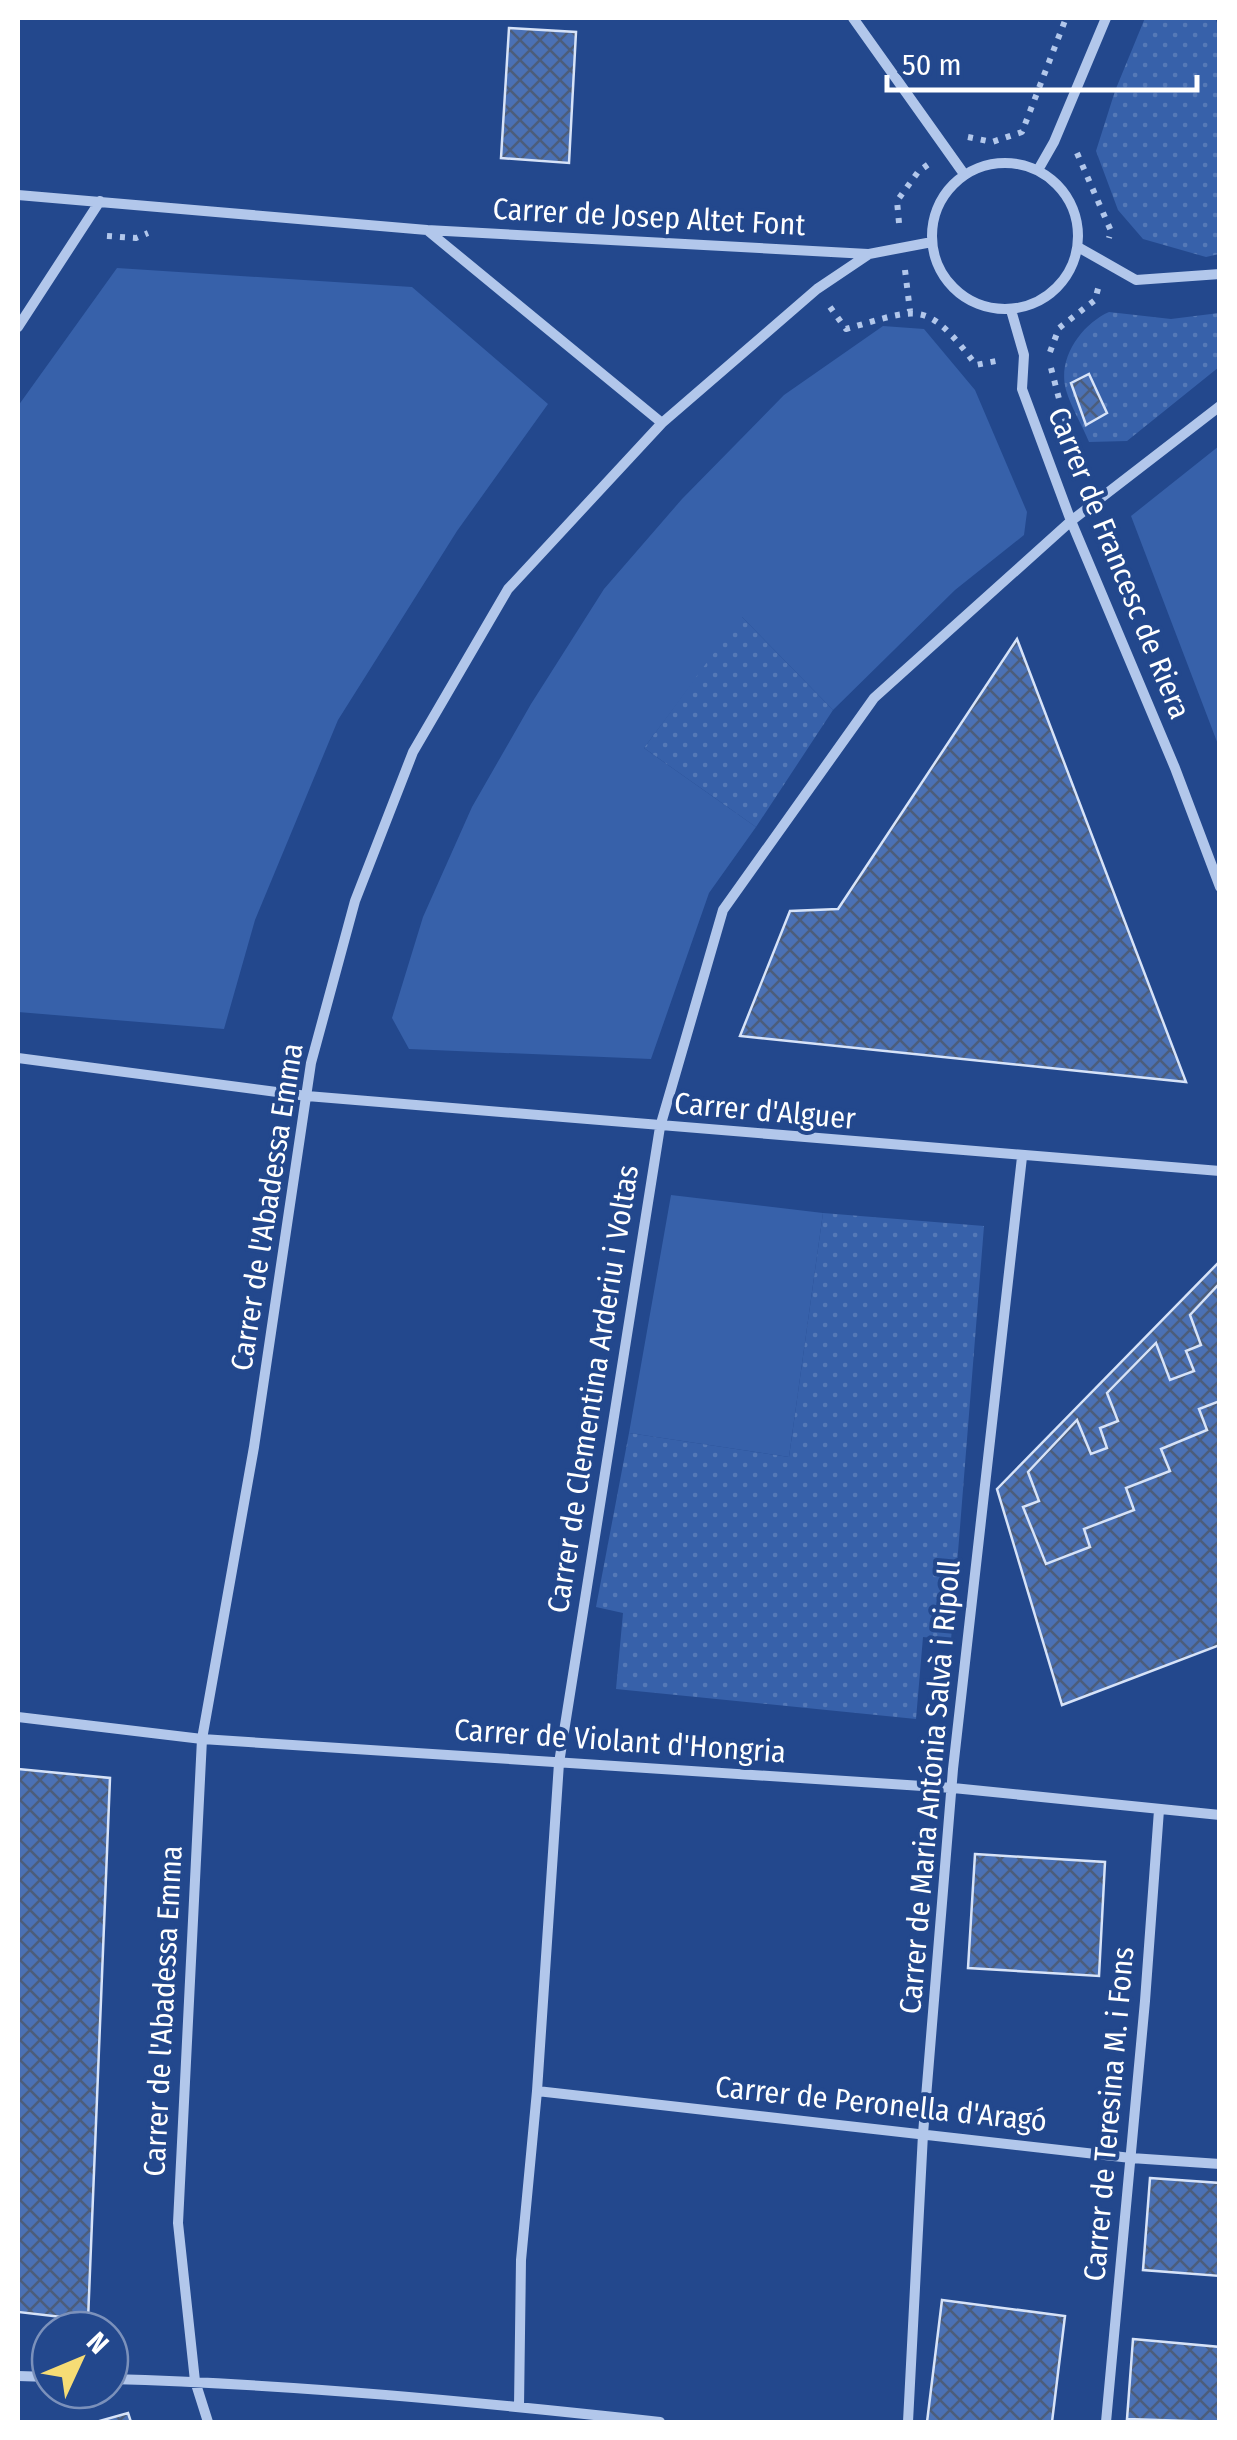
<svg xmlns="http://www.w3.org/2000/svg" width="1237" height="2440" viewBox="0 0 1237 2440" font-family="'Fira Sans Condensed',sans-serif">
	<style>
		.grass { fill: #3761aa }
		.park { fill: url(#park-dots) }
		.building { fill: url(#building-cross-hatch); stroke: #d7e3f8; stroke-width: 2.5 }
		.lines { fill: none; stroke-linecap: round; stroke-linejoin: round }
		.path { stroke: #b2c7eb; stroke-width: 6; stroke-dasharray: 5 8; stroke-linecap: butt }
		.street { stroke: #b2c7eb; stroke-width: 10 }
		.labels { text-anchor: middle; stroke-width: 8; stroke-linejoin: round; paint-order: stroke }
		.street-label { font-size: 30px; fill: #fff; stroke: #23488d }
	</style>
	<defs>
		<pattern id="park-dots" width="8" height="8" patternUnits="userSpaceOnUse" patternTransform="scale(2.5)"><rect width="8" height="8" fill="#3761aa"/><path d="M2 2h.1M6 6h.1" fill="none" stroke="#5579b7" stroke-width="1.8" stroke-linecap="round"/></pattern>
		<pattern id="building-cross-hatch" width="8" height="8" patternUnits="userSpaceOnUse" patternTransform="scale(2.5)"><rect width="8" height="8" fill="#4b71b4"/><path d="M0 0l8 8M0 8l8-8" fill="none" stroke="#4c5d7b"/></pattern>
	</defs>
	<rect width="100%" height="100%" fill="#23488d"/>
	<path class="grass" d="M117,268L412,287L548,404L457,531L338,720L255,920L224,1029L18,1012V406Z
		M883,326L924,329L975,390L1027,512L1024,535L955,590L833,710L742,617L644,748L756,827L709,893L651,1059L409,1049L392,1018L423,917L472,807L531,704L604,589L682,499L784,395Z
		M1219,446V747L1131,516Z
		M671,1195L823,1213L789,1457L629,1433Z"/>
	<path class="park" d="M1145,18H1215L1219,28V254L1206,257L1143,239L1118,210L1096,151L1115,91Z
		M1109,312L1171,319L1219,313V367L1127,441L1089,442C1082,425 1071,407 1066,390C1057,358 1082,324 1109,312Z
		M741,616L833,710L756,827L644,748Z
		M823,1213L984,1226L951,1640L923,1637L916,1719L616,1689L623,1613L596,1607L629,1433L789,1457Z"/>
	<path class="building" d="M509,28L576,32L569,163L501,158Z
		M1089,374L1107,413L1086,425L1071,383Z
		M1017,639L1186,1082L740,1036L790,911L838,909Z
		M1220,1261V1645L1062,1705L997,1489Z
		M1220,1283V1401L1199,1409L1207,1430L1161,1449L1170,1471L1126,1488L1134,1510L1084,1529L1090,1547L1046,1564L1023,1507L1039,1501L1028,1472L1077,1420L1091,1454L1107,1448L1100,1428L1118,1421L1107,1393L1156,1343L1170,1380L1194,1371L1186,1351L1201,1345L1190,1315Z
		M18,1769L110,1778L88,2320L18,2312Z
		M975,1854L1105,1862L1099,1976L968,1968Z
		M1150,2178L1220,2183V2276L1143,2270Z
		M942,2300L1065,2316L1052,2422H927Z
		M1133,2339L1220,2347V2422L1127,2419Z
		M128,2413L131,2422H96Z"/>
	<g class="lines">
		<path class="path" d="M968,137L992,142L1022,132L1066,18
			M1077,153L1111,231L1109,238
			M899,223L897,201L918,172L930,163
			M107,236L136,238L148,233
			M905,270L910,311
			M830,307L846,329C920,308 926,299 976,365L1001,360
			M1050,352L1059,328L1095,300L1099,285
			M1051,368L1063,414L1089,479"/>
		<path class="street" d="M853,18L964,174
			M932 236a73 73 0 1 1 146 0a73 73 0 1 1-146 0Z
			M1038,170L1054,142L1106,18
			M18,195L427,230
			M1078,247L1136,280L1220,274
			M1011,310L1024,355L1022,389L1071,521L1175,768L1220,887
			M18,327L100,201
			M662,423L427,230L868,254
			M18,1058L307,1096L1220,1171
			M18,1717L202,1739L953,1788L1220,1815
			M537,2091L1131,2158L1220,2164
			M18,2376L50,2377
			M110,2379C294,2384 477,2402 660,2422
			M519,2407L521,2260L537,2091L559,1763L660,1127L723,910L874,698L1071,521L1220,406
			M208,2422L195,2381L178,2223L202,1739L254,1447L311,1063L355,901L413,752L508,589L662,423L817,289L869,254L932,242
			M908,2422L923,2134L953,1769L1022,1157
			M1106,2422L1145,2001L1159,1810"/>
	</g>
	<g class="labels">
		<g class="street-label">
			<text transform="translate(649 217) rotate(3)" y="10">Carrer de Josep Altet Font</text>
			<text transform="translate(1119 563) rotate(68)" y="10">Carrer de Francesc de Riera</text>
			<text transform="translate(765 1111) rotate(5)" y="10">Carrer d'Alguer</text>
			<text transform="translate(267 1207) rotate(-81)" y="10">Carrer de l'Abadessa Emma</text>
			<text transform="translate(593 1389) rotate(-81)" y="10">Carrer de Clementina Arderiu i Voltas</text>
			<text transform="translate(620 1741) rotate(4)" y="10">Carrer de Violant d'Hongria</text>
			<text transform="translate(930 1787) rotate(-85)" y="10">Carrer de Maria Antónia Salvà i Ripoll</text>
			<text transform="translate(163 2011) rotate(-87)" y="10">Carrer de l'Abadessa Emma</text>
			<text transform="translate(881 2104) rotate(6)" y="10">Carrer de Peronella d'Aragó</text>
			<text transform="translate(1109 2114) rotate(-85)" y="10">Carrer de Teresina M. i Fons</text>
		</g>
	</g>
	<rect width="1237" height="2440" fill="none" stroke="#ffffff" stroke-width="40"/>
	<g transform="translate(80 2360) rotate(46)"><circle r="48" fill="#23488d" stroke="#7b91bb" stroke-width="2.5"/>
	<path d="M0-8L18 38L0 25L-18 38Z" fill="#f6dc75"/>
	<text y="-15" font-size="28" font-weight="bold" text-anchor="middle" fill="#ffffff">N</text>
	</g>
	<path d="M887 75v15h310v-15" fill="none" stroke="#ffffff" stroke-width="5"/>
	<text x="902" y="75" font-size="30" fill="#ffffff" stroke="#23488d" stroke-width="8" paint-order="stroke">50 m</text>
</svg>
